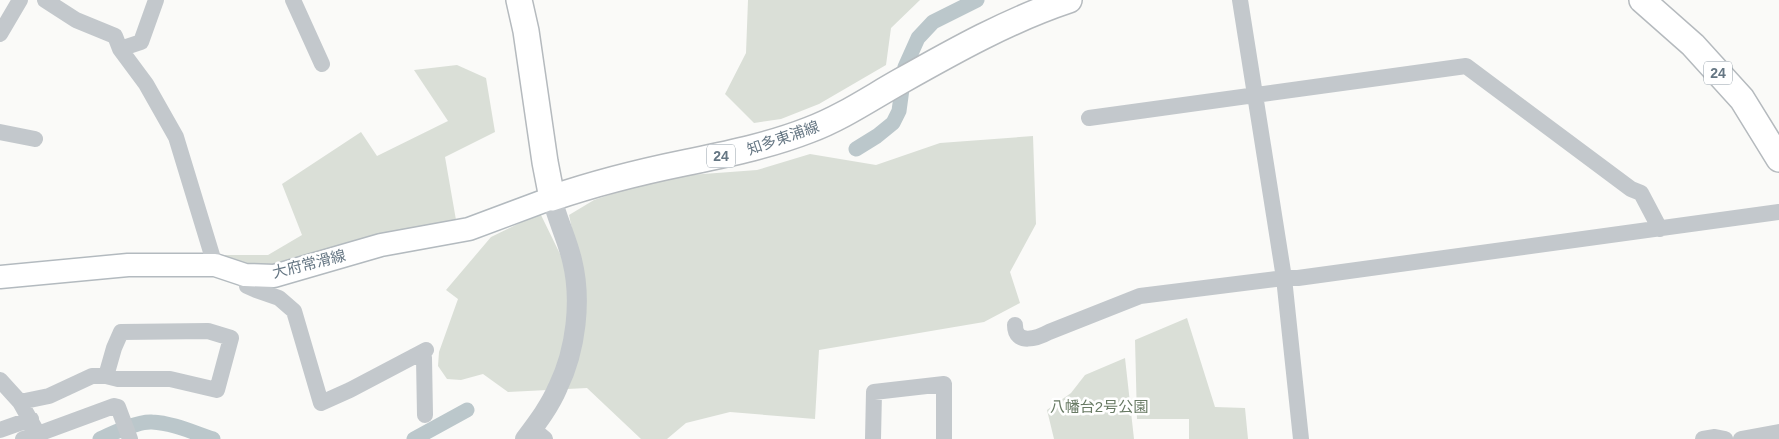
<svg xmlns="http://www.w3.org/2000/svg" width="1779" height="439" viewBox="0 0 1779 439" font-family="Helvetica,'Noto Sans JP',sans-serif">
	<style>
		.green { fill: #dadfd7 }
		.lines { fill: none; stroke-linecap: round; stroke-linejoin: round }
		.canal { stroke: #bbc7cb; stroke-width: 15 }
		.secondary-casing { stroke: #b3babf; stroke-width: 25 }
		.primary-casing { stroke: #b5babe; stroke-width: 28 }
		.minor { stroke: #c3c8cc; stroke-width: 16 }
		.tertiary { stroke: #c3c8cc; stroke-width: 20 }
		.secondary { stroke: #fff; stroke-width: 22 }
		.primary { stroke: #fff; stroke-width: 25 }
		.labels { text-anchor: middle; stroke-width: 5; stroke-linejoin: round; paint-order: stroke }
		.shield { fill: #fff; stroke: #939fa8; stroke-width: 1 }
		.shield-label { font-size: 14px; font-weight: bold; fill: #657683 }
		.street-label { font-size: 15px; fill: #657683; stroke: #fff }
		.park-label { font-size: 15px; fill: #687a64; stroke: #fff }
	</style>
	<rect width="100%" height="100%" fill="#fafaf8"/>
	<path class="green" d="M748,0H920L891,28L886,65L819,104L781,119L754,123L725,94L746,53Z
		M457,65L486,78L495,132L445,157L456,220L379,238L273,272L221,260L225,255H268L302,235L282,184L361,132L377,156L448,121L414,70Z
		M1033,136L1036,224L1010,272L1020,303L984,322L819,350L815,419L730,412L686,423L667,439H641L587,388L508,392L483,374L461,380L447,379L438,366L439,352L458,299L446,290L491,237L540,213L561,256L576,248L569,215L594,200L663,177L757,170L810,154L876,165L940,143Z
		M1187,318L1215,407L1245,408L1248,439H1189V419H1137L1135,340Z
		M1125,358L1134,439H1054L1047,410L1071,393L1085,375Z"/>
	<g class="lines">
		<path class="canal" d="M856,149L877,136L893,123L899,111L905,67L918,38L933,22L977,0
			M100,439C113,433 138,421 152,422C173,423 194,433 213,439
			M414,439L467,410"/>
		<defs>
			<path id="secondary" d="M0,277L128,265H215L245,275L274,276L381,245L469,229L552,198"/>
			<path id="primary" d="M519,0L526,31L545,162L552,198C596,183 640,172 684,163C727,154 768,146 809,130C841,118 869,99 899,82C954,51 1009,20 1069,0
				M1642,0L1693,45L1742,99L1779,159"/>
		</defs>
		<use href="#secondary" class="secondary-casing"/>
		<use href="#primary" class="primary-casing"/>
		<path class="minor" d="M45,0L76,20L115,36L120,49L146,84L176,137L215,265
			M293,0L322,64
			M1240,0L1284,278L1301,439
			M0,34L20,0
			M120,49L141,42L156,0
			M1089,118L1466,66L1631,189L1641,193L1660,229
			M0,132L35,139
			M245,275L247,286L256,290L279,298L294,311L321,403L350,390L426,350
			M1015,325C1015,346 1038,338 1049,332L1140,296L1284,278H1298L1779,212
			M422,352L424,358L425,415
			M0,380L20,402L38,434L23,439
			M20,402L49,396L92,376H106L118,379H170L217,390L231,338L208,331L121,332L114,348L106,376
			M533,429L545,439
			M0,430L31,419
			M38,434L114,406L118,407L130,439
			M873,439L874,392L944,384V439
			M1703,439L1715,437L1725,439
			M1741,439L1779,432"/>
		<path class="tertiary" d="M525,439C537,423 550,406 558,387C576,350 582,300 572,260C567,239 557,219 552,198"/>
		<use href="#secondary" class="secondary"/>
		<use href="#primary" class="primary"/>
	</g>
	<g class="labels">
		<g class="shield">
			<rect x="1704" y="61.5" width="28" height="23" rx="4"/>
			<rect x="707" y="144.5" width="28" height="23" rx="4"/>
		</g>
		<g class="shield-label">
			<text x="1718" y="78">24</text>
			<text x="721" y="161">24</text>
		</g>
		<g class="street-label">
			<text transform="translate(783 138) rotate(-19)" y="5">知多東浦線</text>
			<text transform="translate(309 264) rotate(-14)" y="5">大府常滑線</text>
		</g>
		<g class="park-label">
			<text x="1099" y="412">八幡台2号公園</text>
		</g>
	</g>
</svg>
